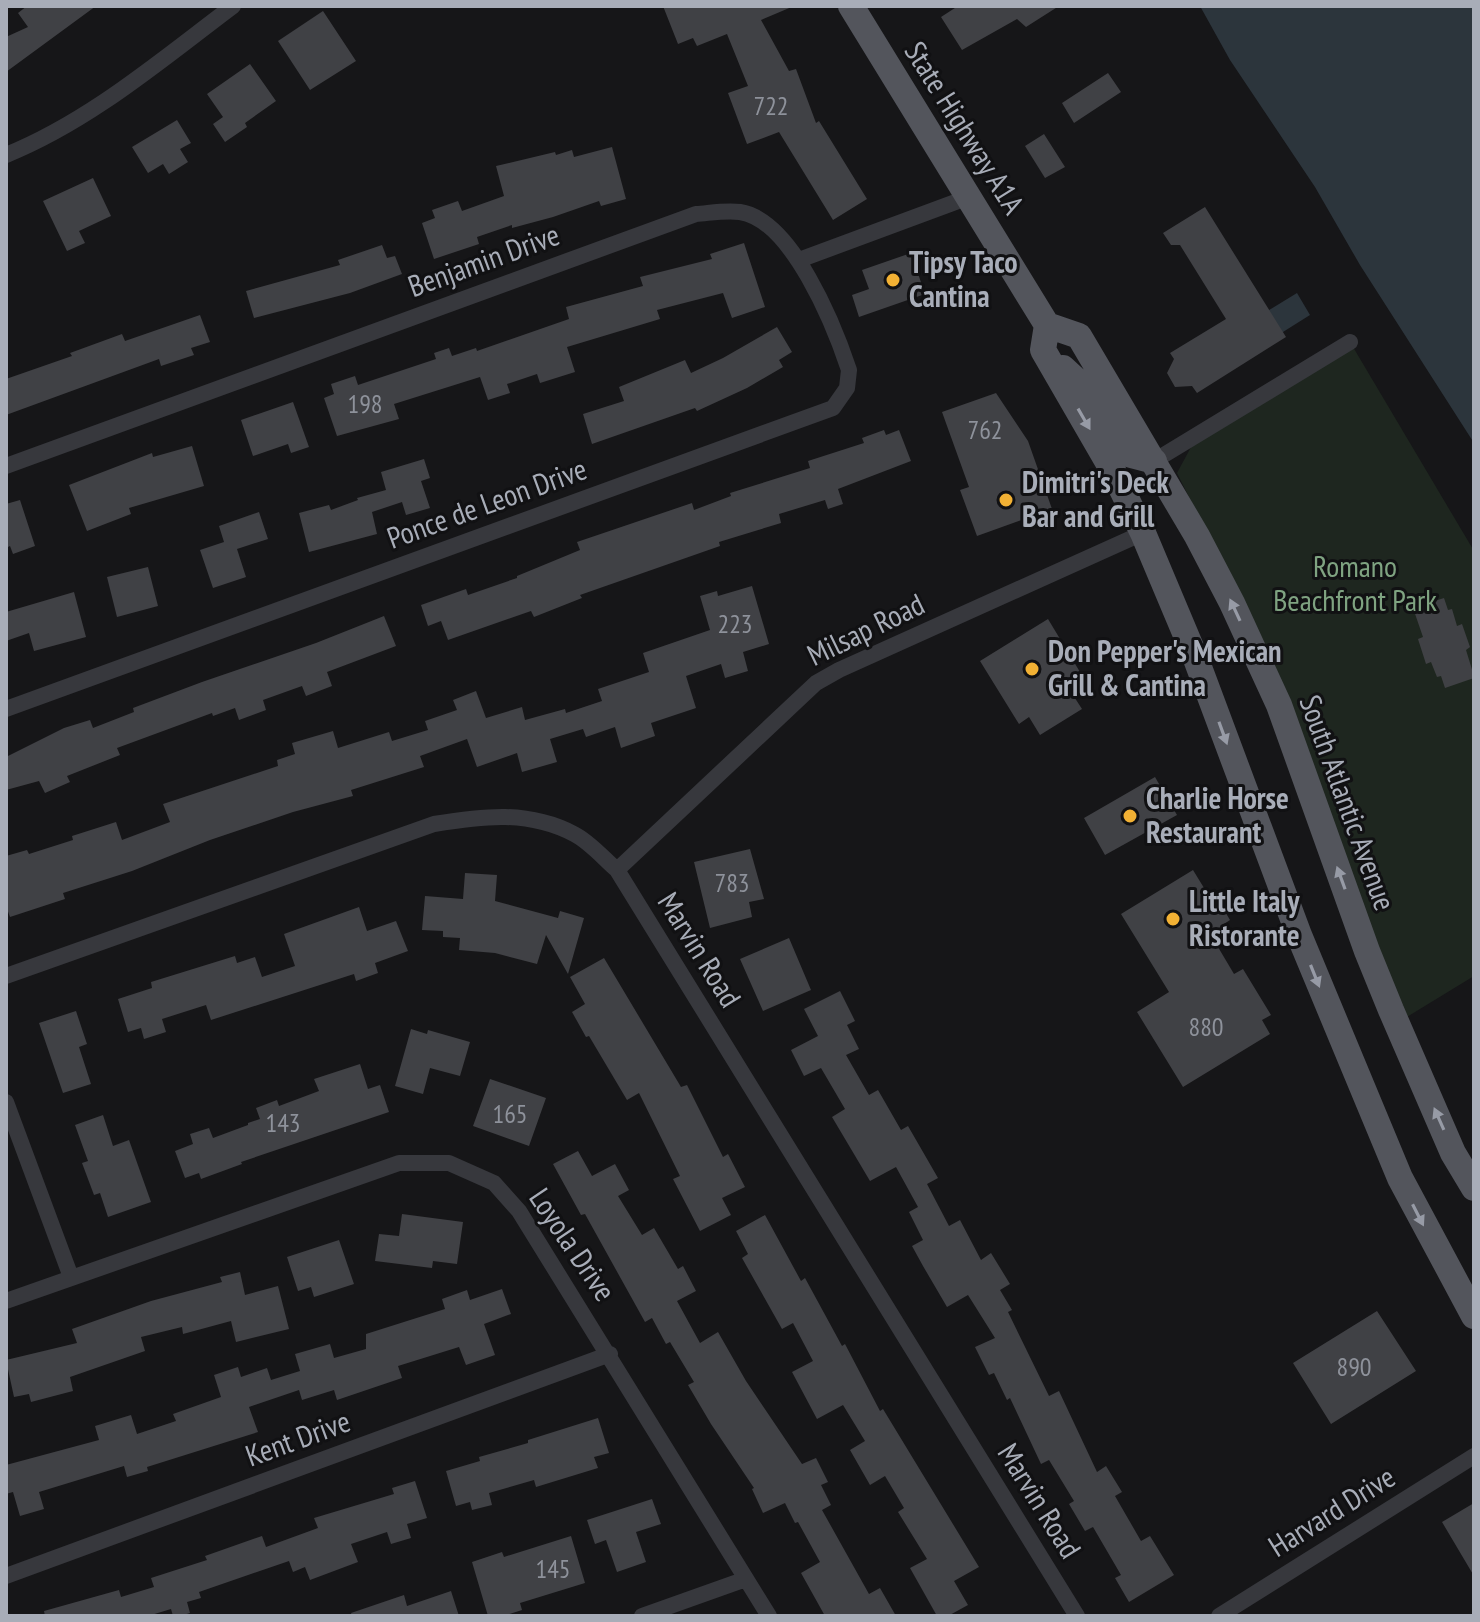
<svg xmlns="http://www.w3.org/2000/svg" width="1480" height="1622" viewBox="0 0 1480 1622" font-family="'PT Sans Narrow',sans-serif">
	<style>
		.green { fill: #1e261f }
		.water { fill: #2c353c }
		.building { fill: #404145 }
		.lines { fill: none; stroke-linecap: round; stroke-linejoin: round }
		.minor { stroke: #37383d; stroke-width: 16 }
		.primary { stroke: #53555c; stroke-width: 26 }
		.oneway { fill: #979ba6 }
		.poi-dot { fill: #f2b134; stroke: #111113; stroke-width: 3 }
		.labels { text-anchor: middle; stroke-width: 6; stroke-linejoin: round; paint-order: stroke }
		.number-label { font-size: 26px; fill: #8e929b }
		.street-label { font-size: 30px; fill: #a8adb8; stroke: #111113 }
		.poi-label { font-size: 30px; font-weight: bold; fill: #a8adb8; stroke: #111113; text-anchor: start }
		.park-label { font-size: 30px; fill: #7fa381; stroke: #111113 }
	</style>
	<rect width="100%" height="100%" fill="#161618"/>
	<path class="green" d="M1350,342L1474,551V976L1397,1023L1209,537L1177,473L1197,436Z"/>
	<path class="water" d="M1200,6H1474V443L1360,265L1315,187L1230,60Z
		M1297,293L1310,315L1275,337L1261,315Z"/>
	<path class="building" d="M27,6H96L6,72V37L28,27L18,13Z
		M663,6H794L761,20L789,71L796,69L816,123L819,121L867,199L833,220L779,132L747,144L728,93L748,86L727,34L697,46L693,38L678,44Z
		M958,6H1059L1026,27L1017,19L962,50L941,17Z
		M323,11L356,61L310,90L278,41Z
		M250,64L276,101L245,123L247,127L225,142L213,124L223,117L207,94Z
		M1108,73L1121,92L1074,123L1062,103Z
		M177,120L191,143L180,149L188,162L169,174L163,164L148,173L132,147Z
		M1044,134L1065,167L1045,178L1025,146Z
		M612,147L626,199L601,206L599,201L553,217L512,228V225L477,237L479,244L434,259L422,223L435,218L432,210L458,201L462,211L504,196L496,166L555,152L556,155L572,150L574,157Z
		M93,178L111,216L79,231L85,243L67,251L43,201Z
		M1205,207L1286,337L1197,393L1192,386L1175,387L1167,373L1174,359L1170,353L1226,319L1180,245H1171L1163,233Z
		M744,243L765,307L732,318L723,293L657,310L660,319L567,347L575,372L540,383L537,374L507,384L510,393L488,400L480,377L394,404L399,419L337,436L324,398L334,394L331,384L355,376L358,385L436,359L434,353L449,348L452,356L476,348L477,351L569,319L566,307L643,286L640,277L712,259L710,254Z
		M382,245L387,258L395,256L402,274L350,293L254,318L246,291L340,265L338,260Z
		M911,253L925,294L859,317L852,295L869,289L862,270Z
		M200,315L210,342L191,348L194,355L161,366L159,359L6,415V379L72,356L70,353L122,334L125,341Z
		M777,327L792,352L779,360L783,367L747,388L697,411L695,408L592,444L583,414L624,401L619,387L685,360L691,373L723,358Z
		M996,393L1028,441L1052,509L977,536L960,490L969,487L942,412Z
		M293,402L309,447L291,453L288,444L253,456L241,420Z
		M884,430L886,435L899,430L911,461L838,489L843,504L828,509L825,500L779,514L781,523L719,542L720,546L580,595L582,598L534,617L531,611L448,640L441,621L428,626L421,605L466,589L468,595L517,578V576L580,550L577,542L692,503L694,510L731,496L730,493L810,468L808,461L864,443L862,438Z
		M192,446L204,486L129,508L131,514L87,531L69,485L152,453L153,457Z
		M424,459L430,478L421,481L430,508L406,515L402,502L372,512L377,534L309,552L299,513L329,505L331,510L358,500L357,498L386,490L381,472Z
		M20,500L35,546L13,554L10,546L6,548V504Z
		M259,512L268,539L237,549L246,577L213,588L200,550L224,542L219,526Z
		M148,567L158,606L117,617L107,577Z
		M752,586L769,644L743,652L748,671L725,678L721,664L686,676L696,708L651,723L655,736L621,748L615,727L586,737L583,729L550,739L557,762L522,772L517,753L477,767L467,739L420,756L424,767L351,790L353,796L293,812L210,840L132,871L63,893L65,899L10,917L6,906V856L27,850L29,854L73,840L72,836L116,822L122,840L170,822L163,804L278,766L277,760L295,754L292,743L333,731L338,748L389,732L392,741L428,730L425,721L457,710L453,700L476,691L486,718L522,707L525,720L565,709L566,713L602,701L598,689L649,672L643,653L710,630L700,596L717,591L718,596Z
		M74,592L86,637L34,651L29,633L6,641V612Z
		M1444,598L1448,610L1452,609L1457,626L1462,624L1470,647L1466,650L1474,676V678L1445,688L1441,676L1437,677L1431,662L1426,664L1418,639L1423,637L1413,608Z
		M384,616L396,646L327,672L332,686L306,696L302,686L263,700L266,710L239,720L235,708L213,716L212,713L117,748L120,755L67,776L70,782L45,793L39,781L6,790V757L64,728L90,720L93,728L134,712L133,708L202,682L316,643Z
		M1048,619L1083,677L1082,686L1071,692L1082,709L1040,735L1029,717L1019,724L980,661Z
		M1155,777L1177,815L1105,855L1084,818Z
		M750,849L764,899L749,902L752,917L710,928L694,862Z
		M1193,870L1212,901L1217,898L1230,920L1224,924L1229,933L1215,942L1234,974L1243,969L1271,1015L1262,1020L1270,1034L1183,1087L1137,1012L1169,992L1121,914Z
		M465,873L497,875L495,901L558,918L560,911L584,918L568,974L546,935L537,964L495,953L459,950L460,938L443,937V931L422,930L425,896L463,899Z
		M359,907L367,931L396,921L408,951L375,963L378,973L356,981L354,974L211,1020L206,1005L162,1019L166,1032L144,1039L141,1028L128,1032L118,999L152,988L151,982L235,956L237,963L255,957L262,977L295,966L284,934Z
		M789,938L811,990L763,1011L740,959Z
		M604,958L681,1087L687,1085L723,1157L728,1154L745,1187L722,1198L731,1215L700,1231L673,1179L680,1176L639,1093L627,1100L589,1036L586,1037L572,1012L585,1004L570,977Z
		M840,991L855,1021L847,1025L859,1049L846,1055L869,1095L878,1090L901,1130L908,1126L938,1178L927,1184L949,1226L960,1220L981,1260L991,1253L1010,1284L1000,1290L1012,1310L1008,1312L1049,1396L1059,1391L1097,1472L1106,1466L1122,1492L1115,1496L1141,1541L1150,1536L1174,1575L1129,1602L1115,1578L1121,1575L1093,1527L1085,1531L1069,1504L1074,1501L1049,1460L1041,1464L1010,1398L1007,1400L994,1373L989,1375L975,1347L995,1338L968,1295L947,1307L923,1266L912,1246L923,1240L909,1212L918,1207L896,1167L870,1181L832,1117L845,1109L821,1068L804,1076L791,1050L818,1036L804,1009Z
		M76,1011L87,1044L79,1047L91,1084L63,1093L39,1023Z
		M411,1029L427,1034L428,1030L470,1042L460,1076L430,1068L423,1094L395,1086Z
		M360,1064L368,1089L380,1085L389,1112L241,1162L242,1164L201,1179L199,1173L185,1178L175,1151L193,1144L190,1134L209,1128L213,1138L248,1125V1123L260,1119L256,1108L277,1100L279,1106L319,1091L314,1079Z
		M490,1079L546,1098L529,1146L473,1126Z
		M103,1115L113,1146L129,1140L151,1202L108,1217L100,1193L94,1195L82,1163L88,1161L75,1125Z
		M578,1151L592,1176L615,1164L629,1190L618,1196L642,1235L654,1228L678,1269L683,1266L696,1291L677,1301L700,1343L718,1332L746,1381L802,1464L816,1458L828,1482L821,1485L831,1505L822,1510L869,1594L880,1588L896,1616H825L801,1573L820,1562L798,1522L795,1523L785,1503L763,1513L752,1489L754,1488L711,1424L688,1385L694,1382L670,1342L666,1344L652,1318L645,1322L585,1214L581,1215L553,1164Z
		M402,1214L463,1222L457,1264L433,1261L432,1268L375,1261L379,1234L399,1236Z
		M765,1215L801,1281L805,1278L842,1346L845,1344L880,1411L883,1409L979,1567L954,1581L968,1605L948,1616H937L910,1568L927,1559L898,1512L904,1508L885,1476L870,1485L850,1450L865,1441L843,1405L817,1419L792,1372L813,1361L793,1323L782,1329L742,1258L748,1254L736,1231Z
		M339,1240L354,1284L314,1297L311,1287L298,1291L287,1257Z
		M240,1272L245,1295L278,1286L289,1329L236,1342L231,1321L183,1334L182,1327L141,1337L145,1351L70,1377L73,1391L31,1402L29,1394L14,1397L6,1360L77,1343L72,1329L151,1301L222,1282L220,1277Z
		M502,1289L511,1314L484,1324L495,1355L466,1365L459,1347L398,1366L402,1378L337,1400L334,1390L302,1400L299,1390L249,1407L258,1432L147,1467L148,1471L127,1477L124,1466L39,1492L44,1509L20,1516L13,1492L6,1494V1465L99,1440L95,1426L131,1415L137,1434L176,1421L173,1414L221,1397L214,1375L238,1367L241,1377L267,1368L271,1380L300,1371L295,1354L330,1344L334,1358L366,1349V1334L445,1309L442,1299L467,1290L470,1300Z
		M1377,1311L1416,1371L1331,1424L1293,1363Z
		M598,1418L609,1453L594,1457L598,1468L536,1487L534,1480L489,1493L492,1505L472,1510L470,1502L456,1506L446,1471L480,1461L479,1457L528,1443V1440Z
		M415,1481L427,1518L407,1524L411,1538L391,1544L387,1532L351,1544L358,1562L310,1580L305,1567L293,1572L289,1561L199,1592L201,1598L187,1602L190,1613L180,1616H173L171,1609L148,1616H45L44,1611L119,1590L121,1597L154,1587L151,1578L207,1560L205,1556L262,1536L266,1547L318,1528L314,1518L394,1494L392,1488Z
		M652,1499L661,1524L636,1532L646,1562L617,1572L606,1540L595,1544L587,1520Z
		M1474,1503V1576L1442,1522Z
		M571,1536L585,1583L520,1603L522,1610L503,1616H488L472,1562L502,1552L504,1557Z
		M451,1591L459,1616H352L351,1613L404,1595L407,1606Z"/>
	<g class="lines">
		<path class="minor" d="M6,155C90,121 161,60 233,6
			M799,260L969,197
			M1154,461L1350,342
			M6,466L696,214C710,213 726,210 740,212C792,220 834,325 849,370L847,388L833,408L6,709
			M617,870L816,683L839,670L1143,533
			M6,976L434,824C483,816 528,810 574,834C590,842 604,859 617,870L1077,1616
			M6,1102L71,1277
			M6,1301L399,1163H449L494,1183L519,1211L769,1616
			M6,1576L610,1354
			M642,1616L746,1579
			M1219,1616L1474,1456"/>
		<path class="primary" d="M851,6L1047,325
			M1047,325L1043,350L1113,471L1143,533L1196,659L1299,935L1400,1178L1474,1316
			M1047,325L1079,336L1197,536L1232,603L1279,705L1367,951L1391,1010L1453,1153L1474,1188
			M1063,368L1090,393L1124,449L1131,455L1154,461"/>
	</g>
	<defs><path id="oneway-solid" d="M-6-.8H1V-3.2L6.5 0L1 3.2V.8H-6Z" transform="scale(2)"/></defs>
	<g class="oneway">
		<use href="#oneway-solid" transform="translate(1084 419) rotate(60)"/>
		<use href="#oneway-solid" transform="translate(1235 610) rotate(-115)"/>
		<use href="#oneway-solid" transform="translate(1223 733) rotate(70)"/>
		<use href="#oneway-solid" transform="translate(1341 878) rotate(-110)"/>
		<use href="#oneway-solid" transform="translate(1315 976) rotate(68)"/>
		<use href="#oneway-solid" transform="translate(1439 1119) rotate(-114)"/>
		<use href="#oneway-solid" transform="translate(1418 1215) rotate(63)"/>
	</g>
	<g class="poi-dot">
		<circle cx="893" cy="280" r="8"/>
		<circle cx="1006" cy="500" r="8"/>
		<circle cx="1032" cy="669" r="8"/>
		<circle cx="1130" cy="816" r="8"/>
		<circle cx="1173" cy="919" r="8"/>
	</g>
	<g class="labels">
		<g class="number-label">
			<text x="771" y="115">722</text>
			<text x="365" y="413">198</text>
			<text x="985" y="439">762</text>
			<text x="735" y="633">223</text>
			<text x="732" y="892">783</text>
			<text x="1206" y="1036">880</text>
			<text x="510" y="1123">165</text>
			<text x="283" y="1132">143</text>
			<text x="1354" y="1376">890</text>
			<text x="553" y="1578">145</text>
		</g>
		<g class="street-label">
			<text transform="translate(964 128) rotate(58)" y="10">State Highway A1A</text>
			<text transform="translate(484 261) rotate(-20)" y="10">Benjamin Drive</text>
			<text transform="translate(487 504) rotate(-20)" y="10">Ponce de Leon Drive</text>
			<text transform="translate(866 630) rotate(-26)" y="10">Milsap Road</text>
			<text transform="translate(1347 803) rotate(70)" y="10">South Atlantic Avenue</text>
			<text transform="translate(699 950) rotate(58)" y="10">Marvin Road</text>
			<text transform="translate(572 1245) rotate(56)" y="10">Loyola Drive</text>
			<text transform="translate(298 1439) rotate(-20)" y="10">Kent Drive</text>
			<text transform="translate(1039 1501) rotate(58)" y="10">Marvin Road</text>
			<text transform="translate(1332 1512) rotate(-32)" y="10">Harvard Drive</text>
		</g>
		<g class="poi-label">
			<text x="909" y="273">Tipsy Taco<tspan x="909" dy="34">Cantina</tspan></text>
			<text x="1022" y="493">Dimitri's Deck<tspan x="1022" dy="34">Bar and Grill</tspan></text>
			<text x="1048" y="662">Don Pepper's Mexican<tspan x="1048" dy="34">Grill &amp; Cantina</tspan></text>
			<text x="1146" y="809">Charlie Horse<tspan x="1146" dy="34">Restaurant</tspan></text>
			<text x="1189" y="912">Little Italy<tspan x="1189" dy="34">Ristorante</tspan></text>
		</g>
		<g class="park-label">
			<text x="1355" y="577">Romano<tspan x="1355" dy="34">Beachfront Park</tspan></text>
		</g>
	</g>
	<rect width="1480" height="1622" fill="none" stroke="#a8adb8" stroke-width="16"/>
</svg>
